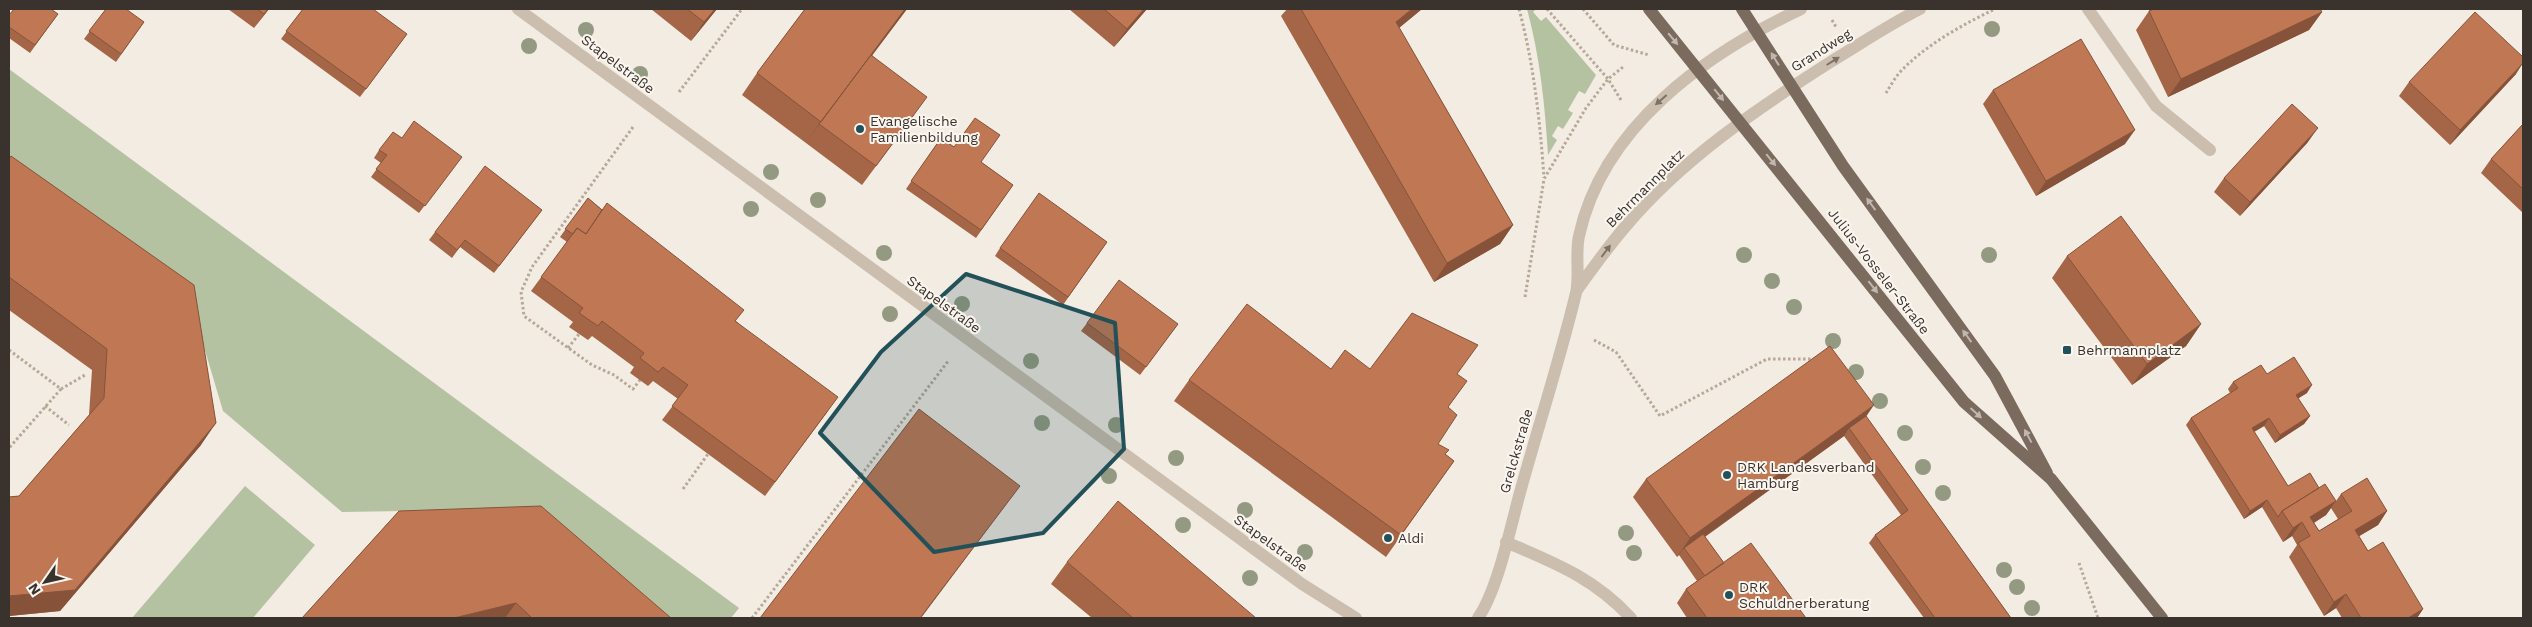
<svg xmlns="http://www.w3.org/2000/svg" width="2532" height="627" viewBox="0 0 2532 627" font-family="'Work Sans',sans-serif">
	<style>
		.green { fill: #b4c2a2 }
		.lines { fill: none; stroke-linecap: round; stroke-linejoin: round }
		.path { stroke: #b7a898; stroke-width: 3; stroke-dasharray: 2.5 2.5; stroke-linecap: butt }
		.minor { stroke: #cbbeae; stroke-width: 12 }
		.major { stroke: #7b6a5e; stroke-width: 12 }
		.tree { fill: #949a81 }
		.wall { fill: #a56647; fill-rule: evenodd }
		.shaded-wall { fill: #86533a }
		.building { fill: #c07753; stroke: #86533a }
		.oneway { fill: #c1b7ae }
		.oneway2 { fill: #7b7166 }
		.marked { fill: #23515a; fill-opacity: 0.2; stroke: #23515a; stroke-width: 4; stroke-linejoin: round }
		.poi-dot { fill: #23515a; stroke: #faf6ef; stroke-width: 2 }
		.labels { text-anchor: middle; stroke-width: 4; stroke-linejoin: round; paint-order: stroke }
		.street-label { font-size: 14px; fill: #3a322c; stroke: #faf6ef }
		.poi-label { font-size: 14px; fill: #3a322c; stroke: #faf6ef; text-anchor: start }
	</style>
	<rect width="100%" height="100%" fill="#f3ece2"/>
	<path class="green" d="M1527,9H1536L1533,12L1541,21L1546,17L1596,75L1585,94L1579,91L1568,110L1573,113L1563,129L1558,126L1552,136L1557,140L1548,155C1545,105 1540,57 1527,9Z
		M9,69L739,608L731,618H649L520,509L342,512L223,411L193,310L9,174Z
		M245,486L315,545L253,618H132Z"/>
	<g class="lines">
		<path class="path" d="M1519,9C1534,65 1540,121 1544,178
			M1547,9L1608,79L1621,100
			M1583,9L1614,45L1649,55
			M1832,20L1836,27
			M679,92L742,9
			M1886,93C1891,85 1897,74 1904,68C1929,43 1964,24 1995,9
			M633,127L532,267L521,292L524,316L592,365L614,375L633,389L640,380
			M1525,297L1544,179L1586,108L1608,79L1623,67
			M1594,340L1616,352L1660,416L1767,359H1816
			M568,348L579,334
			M9,350L61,389L9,448
			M61,389L85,375
			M45,406L69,425
			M683,489L708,454
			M2079,563L2098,618
			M752,618L949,360"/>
		<path class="minor" d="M518,9L1302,584L1356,618
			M2088,9L2156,106L2210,150
			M1577,290C1592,269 1608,247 1625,227C1682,159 1758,108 1832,61C1862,43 1890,24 1920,9
			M1506,542C1555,563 1594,578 1631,618
			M1478,618C1498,590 1511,524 1521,489C1539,424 1560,359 1576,293C1580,275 1575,254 1579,236C1603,126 1706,54 1801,9"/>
		<path class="major" d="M1649,9L1964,402L2051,479L2162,618
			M1742,9L1843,166L1995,376L2047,473"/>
	</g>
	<g class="tree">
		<circle cx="1992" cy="29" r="8"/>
		<circle cx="586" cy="30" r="8"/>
		<circle cx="529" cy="46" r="8"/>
		<circle cx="640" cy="74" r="8"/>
		<circle cx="771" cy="172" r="8"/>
		<circle cx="818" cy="200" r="8"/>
		<circle cx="751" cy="209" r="8"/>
		<circle cx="884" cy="253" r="8"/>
		<circle cx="1744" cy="255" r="8"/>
		<circle cx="1989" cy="255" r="8"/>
		<circle cx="1772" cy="281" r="8"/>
		<circle cx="962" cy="304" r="8"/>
		<circle cx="1794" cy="307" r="8"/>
		<circle cx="890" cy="314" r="8"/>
		<circle cx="1833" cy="341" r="8"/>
		<circle cx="1031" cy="361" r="8"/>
		<circle cx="1856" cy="372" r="8"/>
		<circle cx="1880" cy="401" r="8"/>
		<circle cx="1042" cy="423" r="8"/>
		<circle cx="1116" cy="425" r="8"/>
		<circle cx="1905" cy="433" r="8"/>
		<circle cx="1176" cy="458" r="8"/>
		<circle cx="1923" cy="467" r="8"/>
		<circle cx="1109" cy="476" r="8"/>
		<circle cx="1943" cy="493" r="8"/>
		<circle cx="1245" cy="510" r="8"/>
		<circle cx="1183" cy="525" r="8"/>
		<circle cx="1626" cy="533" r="8"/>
		<circle cx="1305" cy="552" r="8"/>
		<circle cx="1634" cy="553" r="8"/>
		<circle cx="2004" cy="570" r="8"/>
		<circle cx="1250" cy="578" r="8"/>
		<circle cx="2017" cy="587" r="8"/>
		<circle cx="2032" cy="608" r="8"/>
	</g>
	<path class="wall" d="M106,9L144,22L116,62L84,39Z
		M228,9H269L254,28Z
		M303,9L407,34L360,97L281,39Z
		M651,9H717L691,41Z
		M805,9H907L872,55L914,115L862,185L742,95L757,73Z
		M1069,9H1147L1114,47Z
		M1287,9H1422L1399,28L1513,225L1500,244L1434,282L1281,16Z
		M2154,9H2324L2321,10L2322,12L2309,30L2168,97L2136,30L2149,11Z
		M58,14L30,53L9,38V15Z
		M2516,74L2450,145L2399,96L2409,82Z
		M1993,90L2125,144L2036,196L1983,104Z
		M2523,124V213L2481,173L2491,159Z
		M402,138L456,164L419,213L371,177L381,163L374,158L379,150Z
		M941,138L954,147L981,162L1013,185L976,238L906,189Z
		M2308,142L2240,216L2214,192L2224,178Z
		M9,159L201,445L60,611L9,616V497L19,496L89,415L92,370L9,310Z
		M588,198L736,321L828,411L765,496L662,420L678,399L653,381L648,386L630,373L634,367L592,336L588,340L569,327L573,322L531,291L567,242L560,237Z
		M542,210L494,273L460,247L452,258L429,240L435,232Z
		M1107,242L1063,305L995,256L1000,248Z
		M2067,256L2201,324L2186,346L2132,385L2052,278Z
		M1087,323L1178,324L1140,375L1081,331Z
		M1331,369L1457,374L1438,444L1446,455L1454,461L1386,557L1174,401L1189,380Z
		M2267,374L2307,393L2298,398L2310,416L2304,424L2275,443L2264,426L2254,432L2288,486L2319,488L2336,501L2341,494L2387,511L2378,525L2359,536L2368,551L2423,609L2417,618H2342L2336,608L2324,616L2289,557L2297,545L2292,536L2283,542L2262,507L2244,519L2186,425L2191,418L2230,393L2228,389L2233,382ZM2331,508L2338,519L2319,531L2314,523L2326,515Z
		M1866,416L2011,618H1924L1869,543L1875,535L1901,515L1844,436L1705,537L1724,563L1806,618H1687L1677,603L1686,589L1697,581L1679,555L1677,557L1633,497L1646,479Z
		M399,511L671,618H302Z
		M1067,562L1256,618H1092L1051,584Z"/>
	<path class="shaded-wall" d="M268,9H269L254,28Z
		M715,9H717L691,41L704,22Z
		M905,9H907L820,125L819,124L806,143L821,122Z
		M1144,9H1147L1114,47L1127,29Z
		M1412,9H1422L1383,41L1396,22Z
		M2322,12L2309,30L2168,97L2181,79Z
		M2523,63L2516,74L2450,145L2460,130Z
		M2318,128L2308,142L2240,216L2250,202Z
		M2135,130L2125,144L2036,196L2046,181Z
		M1513,225L1500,244L1434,282L1447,263Z
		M2201,324L2186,346L2132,385L2147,364Z
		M2312,385L2307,393L2291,403L2296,395Z
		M1874,405L1861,424L1849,428L1844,436L1686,550L1684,548L1679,555L1677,557L1690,538Z
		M2310,416L2304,424L2275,443L2280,435Z
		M2269,418L2264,426L2247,436L2252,428Z
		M216,423L201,445L60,611L9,616V596Z
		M1020,486L921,618H920Z
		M2267,500L2262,507L2244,519L2250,511Z
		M2336,501L2326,515L2305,528L2310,517Z
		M2387,511L2378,525L2346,544L2355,530Z
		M2302,522L2292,536L2283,542L2293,528Z
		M2346,594L2336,608L2324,616L2334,602Z
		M516,603L505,618H454Z
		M2423,609L2417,618H2408Z"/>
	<path class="building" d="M14,9H51L58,14L35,45L9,27V15Z
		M106,9H126L144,22L121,54L89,31Z
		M257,9H268L264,14Z
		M303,9H373L407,34L366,89L286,31Z
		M687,9H715L704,22Z
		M805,9H905L821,122L757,73Z
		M1104,9H1144L1127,29Z
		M1301,9H1412L1396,22L1513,225L1447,263Z
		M2154,9H2320L2322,12L2181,79L2149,11Z
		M2475,12L2523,57V63L2460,130L2409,82Z
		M2081,39L2135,130L2046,181L1993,90Z
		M871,55L927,97L876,166L819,124Z
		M2292,104L2318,128L2250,202L2224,178Z
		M975,118L1000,135L981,162L1013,185L981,230L911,181L941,138L954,147Z
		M414,121L462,157L425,206L376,169L387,155L379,150L393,132L402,138Z
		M2523,124V189L2491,159Z
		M11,156L194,285L216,423L75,590L9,596V497L19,496L104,398L107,349L9,277V159Z
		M485,166L542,210L499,266L465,240L457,250L435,232Z
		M1039,193L1107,242L1068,297L1000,248Z
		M588,198L602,210L586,234L577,228L573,234L565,229Z
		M607,203L744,310L735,321L838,397L775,482L672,406L688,385L663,367L658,372L640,358L644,353L602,321L598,326L579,313L583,308L541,277L577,228L586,234Z
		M2121,216L2201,324L2147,364L2067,256Z
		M1119,280L1178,324L1146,367L1087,323Z
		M1247,304L1331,369L1345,350L1370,369L1412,313L1478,345L1457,374L1467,381L1448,407L1457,415L1438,444L1449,450L1445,454L1454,461L1401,535L1189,380Z
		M1830,346L1874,405L1690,538L1646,479Z
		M2294,357L2312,385L2296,395L2310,416L2280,435L2269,418L2252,428L2288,486L2310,473L2319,488L2282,511L2278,517L2267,500L2250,511L2191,418L2238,388L2233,382L2261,365L2267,374Z
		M919,409L1020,486L920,618H760Z
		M1866,416L2011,618H1935L1875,535L1908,510L1849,428Z
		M2367,478L2387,511L2355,530L2368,551L2383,542L2423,609L2408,618H2361L2346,594L2334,602L2298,543L2310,536L2302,522L2293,528L2282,511L2325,484L2336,501L2310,517L2319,531L2352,511L2341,494Z
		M1118,501L1256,618H1133L1067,562Z
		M541,506L671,618H532L516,603L454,618H302L399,511Z
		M1703,534L1724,563L1705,576L1684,548Z
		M1751,543L1806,618H1707L1686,589Z"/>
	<defs><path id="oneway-solid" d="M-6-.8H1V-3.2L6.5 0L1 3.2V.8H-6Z" transform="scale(1.25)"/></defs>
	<g class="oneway">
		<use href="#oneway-solid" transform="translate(1673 39) rotate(50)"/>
		<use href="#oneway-solid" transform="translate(1775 59) rotate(-122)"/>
		<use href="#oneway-solid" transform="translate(1719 95) rotate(51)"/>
		<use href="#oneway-solid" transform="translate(1771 160) rotate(51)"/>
		<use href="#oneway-solid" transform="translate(1871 204) rotate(-126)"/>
		<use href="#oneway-solid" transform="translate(1873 287) rotate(52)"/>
		<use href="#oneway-solid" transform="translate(1967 336) rotate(-126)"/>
		<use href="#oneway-solid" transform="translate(1976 413) rotate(42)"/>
		<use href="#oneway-solid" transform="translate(2028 436) rotate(-118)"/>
	</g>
	<g class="oneway2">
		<use href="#oneway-solid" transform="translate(1833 61) rotate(-32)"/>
		<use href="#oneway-solid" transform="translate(1661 100) rotate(139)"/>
		<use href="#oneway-solid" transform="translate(1606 251) rotate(-53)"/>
	</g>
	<path class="marked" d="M966,274L1115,323L1124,449L1043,533L934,552L820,433L881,352Z"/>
	<g class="poi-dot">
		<circle cx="860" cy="129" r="5"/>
		<rect x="2062" y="345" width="10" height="10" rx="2.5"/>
		<circle cx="1727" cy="475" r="5"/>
		<circle cx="1388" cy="538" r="5"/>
		<circle cx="1729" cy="595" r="5"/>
	</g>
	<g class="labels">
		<g class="street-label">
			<text transform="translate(1821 50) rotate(-32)" y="5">Grandweg</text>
			<text transform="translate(618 64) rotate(37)" y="5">Stapelstraße</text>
			<text transform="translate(1645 188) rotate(-45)" y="5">Behrmannplatz</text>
			<text transform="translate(1879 271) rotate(52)" y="5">Julius-Vosseler-Straße</text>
			<text transform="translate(944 304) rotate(36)" y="5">Stapelstraße</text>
			<text transform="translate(1516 451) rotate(-74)" y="5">Grelckstraße</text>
			<text transform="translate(1271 543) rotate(36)" y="5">Stapelstraße</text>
		</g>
		<g class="poi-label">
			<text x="870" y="126">Evangelische<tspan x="870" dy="16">Familienbildung</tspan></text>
			<text x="2077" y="355">Behrmannplatz</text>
			<text x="1737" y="472">DRK Landesverband<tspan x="1737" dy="16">Hamburg</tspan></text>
			<text x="1398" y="543">Aldi</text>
			<text x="1739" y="592">DRK<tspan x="1739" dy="16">Schuldnerberatung</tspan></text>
		</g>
	</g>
	<rect width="2532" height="627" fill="none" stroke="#3a322c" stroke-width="20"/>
	<g transform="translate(45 582) rotate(236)" stroke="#faf6ef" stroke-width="4" paint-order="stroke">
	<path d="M0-4L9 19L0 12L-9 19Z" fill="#3a322c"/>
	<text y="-8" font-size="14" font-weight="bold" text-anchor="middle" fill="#3a322c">N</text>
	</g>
</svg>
